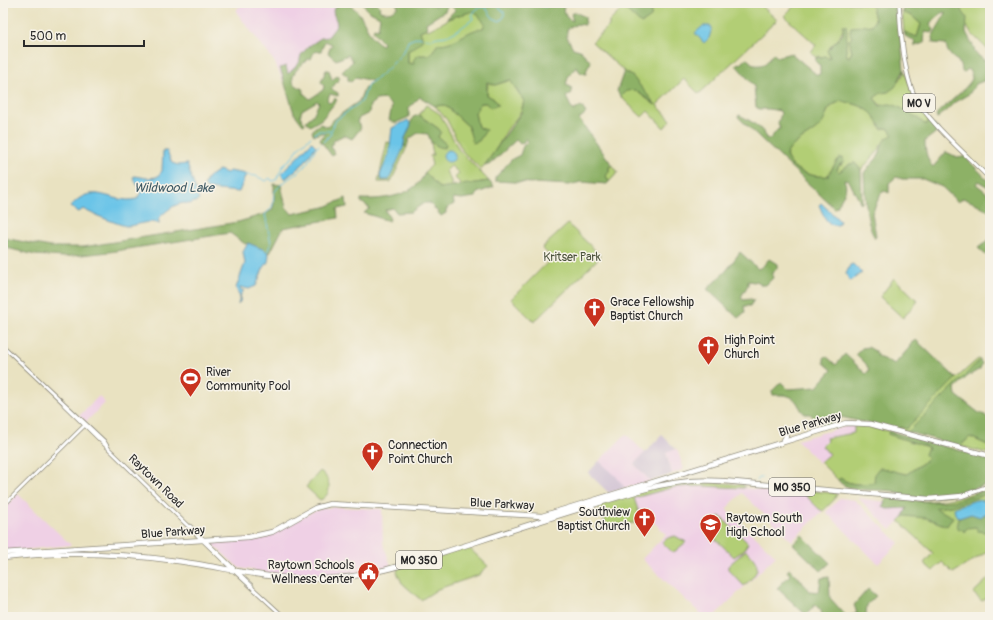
<svg xmlns="http://www.w3.org/2000/svg" width="993" height="620" viewBox="0 0 993 620" font-family="Pangolin,sans-serif">
	<style>
		.built { fill: #efd0e5 }
		.industrial { fill: #cdbed2 }
		.green { fill: #b2ce75; stroke: #6e7c50 }
		.forest { fill: #8db166; stroke: #5c6e48 }
		.water { fill: #6ac4e8; stroke: #4a788a }
		.lines { fill: none; stroke-linecap: round; stroke-linejoin: round }
		.stream { stroke: #6ac4e8; stroke-width: 1 }
		.secondary-casing { stroke: #8a8676; stroke-width: 4.5 }
		.primary-casing { stroke: #8a8676; stroke-width: 5 }
		.highway-casing { stroke: #8a8676; stroke-width: 6 }
		.secondary { stroke: #fff; stroke-width: 3 }
		.primary { stroke: #fff; stroke-width: 3.5 }
		.highway { stroke: #fff; stroke-width: 4.5 }
		.labels { text-anchor: middle; stroke-width: 3; stroke-linejoin: round; paint-order: stroke }
		.shield { fill: #f7f3e8; stroke: #686764; stroke-width: 1 }
		.shield-label { font-size: 11px; font-weight: bold; fill: #2b2b2b }
		.park-label { font-size: 12px; fill: #4d543e; stroke: #f7f3e8 }
		.poi-label { font-size: 12px; fill: #2b2b2b; stroke: #f7f3e8; text-anchor: start }
		.street-label { font-size: 12px; fill: #2b2b2b; stroke: #f7f3e8 }
		.water-label { font-size: 13px; font-style: italic; fill: #3e5964; stroke: #f7f3e8 }
	</style>
	<rect width="100%" height="100%" fill="#f7f3e8"/>
	<filter id="ink" filterUnits="userSpaceOnUse"><feTurbulence type="fractalNoise" baseFrequency=".025" numOctaves="2"/><feDisplacementMap in="SourceGraphic" scale="8" xChannelSelector="R" yChannelSelector="G"/><feConvolveMatrix kernelMatrix="1 2 1 2 8 2 1 2 1" color-interpolation-filters="sRGB"/></filter>
	<filter id="wash" filterUnits="userSpaceOnUse"><feTurbulence type="fractalNoise" baseFrequency=".012" numOctaves="4" result="noise"/><feDisplacementMap in="SourceGraphic" scale="16" xChannelSelector="R" yChannelSelector="G"/><feGaussianBlur stdDeviation="0.9" result="paint"/><feColorMatrix in="noise" values="0 0 0 0 0 0 0 0 0 0 0 0 0 0 0 0 0 1.4 0 .05"/><feComposite in="paint" operator="in"/></filter>
	<g filter="url(#wash)">
		<rect width="100%" height="100%" fill="#e9e2c1"/>
		<path class="built" d="M243,3H340L353,15L283,81L274,61L237,13V9Z
			M99,396L105,403L86,422L79,416Z
			M854,424V433L819,463L797,440Z
			M626,434L645,453L634,464L651,481L625,488L599,461Z
			M677,449L684,469L672,474L666,452Z
			M703,486L744,488L804,494L819,509L823,511L792,541L742,493L726,509L776,556L713,617H704L642,559L666,534L655,523L642,524L634,498L674,487Z
			M18,494L51,526L71,545L3,552V509Z
			M840,498L855,500L899,543L878,564L826,512Z
			M858,498L885,502L883,506L887,509H907L906,513L891,530Z
			M336,507L382,509L383,543L391,566L370,572L321,578L268,573L239,568L210,542L263,538L312,512L323,508Z"/>
		<path class="industrial" d="M662,435L676,449L666,453L672,474L651,481L634,464Z
			M599,461L616,476L625,488L609,493L588,473Z"/>
		<path class="green" d="M648,3H766L763,7L777,20L699,94L684,79L657,105L671,120L664,128L648,111L642,117L621,97L627,91L635,90L655,105L632,76L624,71L592,42L609,26V22L624,7L642,24L652,9Z
			M797,3H868L872,6L875,20L872,25L851,28L852,38L849,46L852,51L849,57L847,56L843,30L839,38L828,49L830,57L829,60L819,56L816,58L811,52L816,45L784,16Z
			M955,3H990V52L970,32Z
			M474,10L485,23L483,28L449,44H438L430,55L414,64L408,63V51L419,44L420,31L427,28L428,30L461,13L464,14Z
			M902,11L912,16L921,24L917,37L904,32Z
			M904,70C912,89 915,103 929,120L927,124H924C912,108 885,115 874,98L881,93L888,92L903,75Z
			M511,80L524,101C521,115 515,119 507,130C499,144 492,157 481,169L463,152L447,120L435,106L445,105L468,126L470,133L482,135L485,130L478,127L475,113L481,103H486L494,99L487,95L488,82L495,85Z
			M841,101C861,105 873,108 881,129L888,128L894,135L880,146V149L861,170L855,163L850,164L839,172L837,170L839,165H842L835,164L828,175L829,176C814,178 791,172 786,155C793,141 807,138 817,128C829,118 822,109 841,101Z
			M426,105L440,114L459,150L489,181L462,185L455,178L459,173L451,166L446,171L451,181V187L439,188L425,172L432,165L430,156L433,155L431,142L439,147L444,148L438,137L439,129L419,115Z
			M387,142L391,143L387,162L380,175L381,180H387L389,178L404,146L407,147L391,182H378Z
			M612,165L618,172L609,182L606,176L609,171V167Z
			M568,224L601,256L534,322L511,299L552,258L542,248Z
			M894,278L918,301L903,318L880,297Z
			M978,359L980,360L908,432L898,430Z
			M854,424L889,431L888,434L928,447V459L907,474L892,472L886,468L875,482C862,485 852,486 840,478L838,480L820,462L829,454L822,446L827,441L826,438L854,433Z
			M970,437L990,446V454L960,446Z
			M320,471C331,478 333,495 320,500L306,487Z
			M686,482H714L744,485V488L703,486L674,487L634,498L642,522L607,526L598,509L602,504L646,490Z
			M990,487V550L953,573L942,562L933,571L924,563L933,553L899,521L919,501C945,502 966,496 990,487Z
			M782,488L834,493L837,494L834,500L823,511L819,509L804,494L780,491Z
			M720,516L748,543L743,551L734,557L706,530L711,522Z
			M675,536L686,542L673,553L662,542L668,538Z
			M465,547L469,548L488,566L479,575L438,589L421,600L402,583L397,572L398,568Z
			M746,550C762,566 760,571 744,586L728,569V566Z
			M990,577V597L982,601L973,593Z"/>
		<path class="forest" d="M336,3C368,3 360,33 382,45L383,43L373,31L374,28L378,29L380,17L368,11L363,3H371L372,5L377,3L380,6L379,10C387,14 391,12 398,7L396,3H430L435,6L444,4L447,6L445,11L426,23L427,28L420,31L423,39L419,44L408,51V63L414,64L413,60L418,55H430L438,44C457,44 466,30 483,28L485,23L474,11L446,19L455,10L448,3H565L563,10L567,18L573,21L571,14L575,12L585,17V25L577,24L567,29V37L573,48L580,50L591,62L587,69L586,74L581,73L576,67L568,77L566,85L571,87L572,93L566,97L573,111L581,106L586,113L579,119L612,165L609,167V171L606,176L609,182L607,184L581,182L569,185L495,181V178L512,159L520,155L523,146L528,142L526,138L523,143L520,144L516,140L489,165H485L521,113L524,101L510,80L495,85L487,82V95L494,99L498,105L491,108L486,103H481L475,113L478,127L486,130L479,141L473,143L468,126L445,105L435,106L420,97L409,108V117L395,123L389,120L392,106L385,99L376,100L370,105L369,113L359,118L357,122L361,128L352,139L344,135L334,140L331,146L334,154L332,156L320,140L325,132L314,135L312,132L315,127L320,124L328,127L333,120L359,101L364,89L372,81L356,77L351,82L348,80V76L342,72L353,61L348,55L336,60L328,53L332,44L325,41L321,51L314,52L311,59H308C301,66 289,73 294,84L304,90L303,93L310,99L323,90L324,86L321,82L326,70H329L332,80L338,75L340,78L331,89L338,93V96L330,94L327,100L330,103L335,98L337,100L322,119L310,126L306,121L313,115L319,103L317,101L302,110L300,116L305,124L303,125L294,113L280,68L286,66L288,74L299,63L301,55L309,46L321,38L328,37L337,25C337,19 333,16 333,10L338,5Z
			M619,3H648L652,9L651,17L641,24Z
			M868,3H897L904,70L895,87L888,92L881,93L874,98L880,106C883,105 887,104 890,104C898,105 919,118 924,124H927L929,120L939,130L925,141C925,150 927,161 933,167L946,152L957,157L964,156L990,182V188L978,181L976,184L990,195V212L979,205L963,198L958,202L942,187L923,179H902L896,177L889,183V193L885,191L881,193L872,213L876,236L875,238C865,224 865,190 864,173C868,167 873,163 877,158C884,149 878,140 893,135L888,128L881,129C873,108 861,105 841,101C821,109 830,115 820,126C809,137 794,140 786,155C791,172 813,178 829,176L828,175L839,158H843L844,162L839,165L837,170L839,172L850,164L855,163L861,170L862,203L861,204L848,179L844,180C849,189 842,197 837,207L834,208L738,117L739,115C748,119 765,129 767,139H770L778,129H780L778,123L781,114L780,111L769,109H759L756,107L754,86L736,65L738,63L740,64L746,58L754,65C765,66 767,63 773,53L777,57L791,53L817,75L820,74V66L815,61L816,58L825,56L829,59L830,57L827,51L843,34V25H846C849,35 844,45 847,56L849,57L852,52L849,40L852,38L850,33L851,27L872,25L875,20L872,6Z
			M902,3H957L967,18L966,32L974,48L975,53L984,60L988,79L976,84L969,94L955,102L938,118L936,117L937,113C943,108 972,84 972,78C972,75 970,72 968,69L963,73L958,61C952,58 946,51 946,44L933,43L932,37L946,13L943,12L930,23L934,30L932,33L925,32L924,43L915,46L914,40L905,36L904,32L917,37L921,24L912,16L904,13Z
			M624,71L632,76L656,105L635,90L627,91L621,97L617,91Z
			M419,115L439,129L441,132L438,137L446,144L445,148L439,147L431,142L428,134L418,133L409,139L407,147L404,146L405,138L413,117Z
			M425,172L439,188L489,181L494,187L477,193L475,197L462,199L453,198L454,204L446,209V213L441,216L430,203H424L411,212L397,213L393,208L385,210L390,219L389,221L364,213L370,208L361,202V199C383,200 417,196 425,172Z
			M274,184L281,185L286,207L292,214L325,207L346,198L347,207L337,209L338,218L283,228L270,253L248,243L245,244L230,233L109,252L63,257L35,255L3,247L4,238L50,247H83L238,222L265,214L272,210L274,204Z
			M990,239V257L987,256L978,248Z
			M740,252L758,269L763,266L769,259L777,264V268L772,274L773,278L766,285H761L757,281L754,282L748,281V285L741,297L743,300L751,299L754,300L750,306H744L745,312L738,318L707,289L726,271Z
			M916,340L956,378L906,429L900,427L898,430L841,417L840,420L823,426L810,414H805C801,411 801,409 799,406C793,394 785,395 773,395L772,391L781,382L788,389L817,387L832,370L824,363V358L826,356L836,365L845,354L866,374L869,370L866,364L856,354L862,348L868,347L875,351L878,357L895,364L909,348L911,343Z
			M980,360L982,364L980,369L968,376L955,388L956,395L979,413L985,415L990,421V446L970,437L960,446L908,432Z
			M889,431L990,459V483C969,491 913,507 894,491C880,489 846,493 838,480L840,478C852,486 861,485 874,482L875,473L879,468C887,468 898,473 907,474L928,459L925,454L928,447L888,434Z
			M990,489V493L952,506L935,508L953,517L947,526L926,518L903,516L907,508L887,509L883,507L886,498L931,502L955,501Z
			M990,511V530L986,532L978,531L976,527L967,528L964,532L963,530L957,528L959,518L971,514L984,515Z
			M802,535L830,563L821,571L793,544Z
			M790,569L810,591L819,592L821,578L829,577L830,598L847,617L857,613L854,605L868,589L876,596L867,605L866,613L868,617H822L821,610L815,605L806,615L777,588L790,575L787,571Z"/>
		<path class="water" d="M703,26H711L712,28L709,38L704,43L695,33Z
			M408,120L411,125L405,138L403,149L389,180H381L380,175L389,154L392,128Z
			M312,142L316,146L303,164L285,179L281,174Z
			M443 156a6 6 0 1 1 12 0a6 6 0 1 1-12 0Z
			M163,151H167L172,163L178,165L187,164L199,200L190,204C178,200 166,211 158,219L160,224C146,219 139,226 126,226C120,225 87,212 83,209L79,212L70,207C94,179 110,205 137,199L141,192L133,177L135,176L147,178L157,177L162,171Z
			M219,170L227,173L229,171L246,174L239,192L207,189L204,185L208,177Z
			M821,203L840,221L838,225C826,227 823,213 819,205Z
			M248,243L265,250L269,254L268,262L263,269L256,286L249,289L240,287V289L244,291L241,293L240,302L238,304L240,297L236,288L245,263L243,252Z
			M853,264L862,273L850,281L846,274L850,265Z
			M990,496V511L980,517L971,514L959,518L955,514L954,508L956,507L976,500L983,501Z"/>
		<g class="lines">
			<path class="stream" d="M537,3L545,7L548,3
				M315,134L317,131H331L336,120L362,101L368,84C380,78 405,54 408,41L418,37L431,40C437,35 442,38 449,35C458,31 466,24 473,19L472,16C475,10 477,7 485,7L493,18L500,21L504,17V12L496,5L497,3
				M322,143L331,134V132
				M246,175L256,176L266,181L270,178L272,181L276,180L284,164L292,158L300,146L311,137
				M267,252L271,243L265,214C278,205 270,199 276,190C283,181 294,176 303,168C310,161 312,152 319,145
				M757,481L759,478H762"/>
		</g>
	</g>
	<g filter="url(#ink)">
		<g class="lines">
			<defs>
				<path id="secondary" d="M3,346L104,441L109,449L233,570L284,617
					M64,405L107,447
					M3,506L86,424
					M190,526L252,586"/>
				<path id="primary" d="M899,3C900,28 904,75 915,97C928,122 969,157 990,179"/>
				<path id="highway" d="M783,442L786,436L784,429
					M587,508H592L597,513
					M3,553L249,537L272,532L315,508L330,504L542,516L846,423L870,424L990,456
					M3,558C60,551 119,553 177,561C223,567 270,580 317,579C370,579 420,559 470,544C527,525 585,507 642,490C669,482 696,479 723,481L929,499L962,496L990,486"/>
			</defs>
			<use href="#secondary" class="secondary-casing"/>
			<use href="#primary" class="primary-casing"/>
			<use href="#highway" class="highway-casing"/>
			<use href="#secondary" class="secondary"/>
			<use href="#primary" class="primary"/>
			<use href="#highway" class="highway"/>
		</g>
	</g>
	<defs>
		<symbol id="church-pin" viewBox="-11 -11 22 30"><path d="M0 17L-7.5 6A9.5 9.5 0 1 1 7.5 6Z" fill="#c8321e" stroke="#f7f3e8"/><path d="M-1.2-6h2.4v3.5h3.3v2.4h-3.3V6h-2.4V-.1h-3.3v-2.4h3.3Z" fill="#fff"/></symbol>
		<symbol id="stadium-pin" viewBox="-11 -11 22 30"><path d="M0 17L-7.5 6A9.5 9.5 0 1 1 7.5 6Z" fill="#c8321e" stroke="#f7f3e8"/><path d="M0-5a6.5 5 0 1 0 0 10a6.5 5 0 1 0 0-10ZM-3.5-1.8h7v3.6h-7Z" fill="#fff"/></symbol>
		<symbol id="school-pin" viewBox="-11 -11 22 30"><path d="M0 17L-7.5 6A9.5 9.5 0 1 1 7.5 6Z" fill="#c8321e" stroke="#f7f3e8"/><path d="M0-5L7-2L0 1L-7-2ZM-4 1L0 2.5L4 1V4Q0 6-4 4Z" fill="#fff"/></symbol>
		<symbol id="civic-pin" viewBox="-11 -11 22 30"><path d="M0 17L-7.5 6A9.5 9.5 0 1 1 7.5 6Z" fill="#c8321e" stroke="#f7f3e8"/><path d="M-.6-6.5H3V-4.5H.6V-3L4-1V1h2V6H-6V1h2V-1L-.6-3ZM-1.2 2.5V6h2.4V2.5Z" fill="#fff"/></symbol>
	</defs>
	<g fill-rule="evenodd">
		<use href="#church-pin" x="582" y="296" width="25" height="34"/>
		<use href="#church-pin" x="696" y="334" width="25" height="34"/>
		<use href="#stadium-pin" x="178" y="366" width="25" height="34"/>
		<use href="#church-pin" x="360" y="440" width="25" height="34"/>
		<use href="#church-pin" x="632" y="506" width="25" height="34"/>
		<use href="#school-pin" x="698" y="512" width="25" height="34"/>
		<use href="#civic-pin" x="356" y="560" width="25" height="34"/>
	</g>
	<g class="labels">
		<g class="shield">
			<rect x="903" y="94" width="32" height="18" rx="3"/>
			<rect x="769" y="478" width="46" height="18" rx="3"/>
			<rect x="396" y="551" width="46" height="18" rx="3"/>
		</g>
		<g class="shield-label">
			<text x="919" y="107">MO V</text>
			<text x="792" y="491">MO 350</text>
			<text x="419" y="564">MO 350</text>
		</g>
		<g class="park-label">
			<text x="572" y="261">Kritser Park</text>
		</g>
		<g class="poi-label">
			<text x="610" y="306">Grace Fellowship<tspan x="610" dy="14">Baptist Church</tspan></text>
			<text x="724" y="344">High Point<tspan x="724" dy="14">Church</tspan></text>
			<text x="206" y="376">River<tspan x="206" dy="14">Community Pool</tspan></text>
			<text x="388" y="449">Connection<tspan x="388" dy="14">Point Church</tspan></text>
			<text x="630" y="516" text-anchor="end">Southview<tspan x="630" dy="14">Baptist Church</tspan></text>
			<text x="726" y="522">Raytown South<tspan x="726" dy="14">High School</tspan></text>
			<text x="354" y="569" text-anchor="end">Raytown Schools<tspan x="354" dy="14">Wellness Center</tspan></text>
		</g>
		<g class="street-label">
			<text transform="translate(810 424) rotate(-16)" y="4">Blue Parkway</text>
			<text transform="translate(156 481) rotate(44)" y="4">Raytown Road</text>
			<text transform="translate(502 504) rotate(3)" y="4">Blue Parkway</text>
			<text transform="translate(173 532) rotate(-4)" y="4">Blue Parkway</text>
		</g>
		<g class="water-label">
			<text x="174" y="192">Wildwood Lake</text>
		</g>
	</g>
	<rect width="993" height="620" fill="none" stroke="#f7f3e8" stroke-width="16"/>
	<path d="M24 40v6h120v-6" fill="none" stroke="#2b2b2b" stroke-width="2"/>
	<text x="30" y="40" font-size="12" fill="#2b2b2b" stroke="#f7f3e8" stroke-width="3" paint-order="stroke">500 m</text>
</svg>
